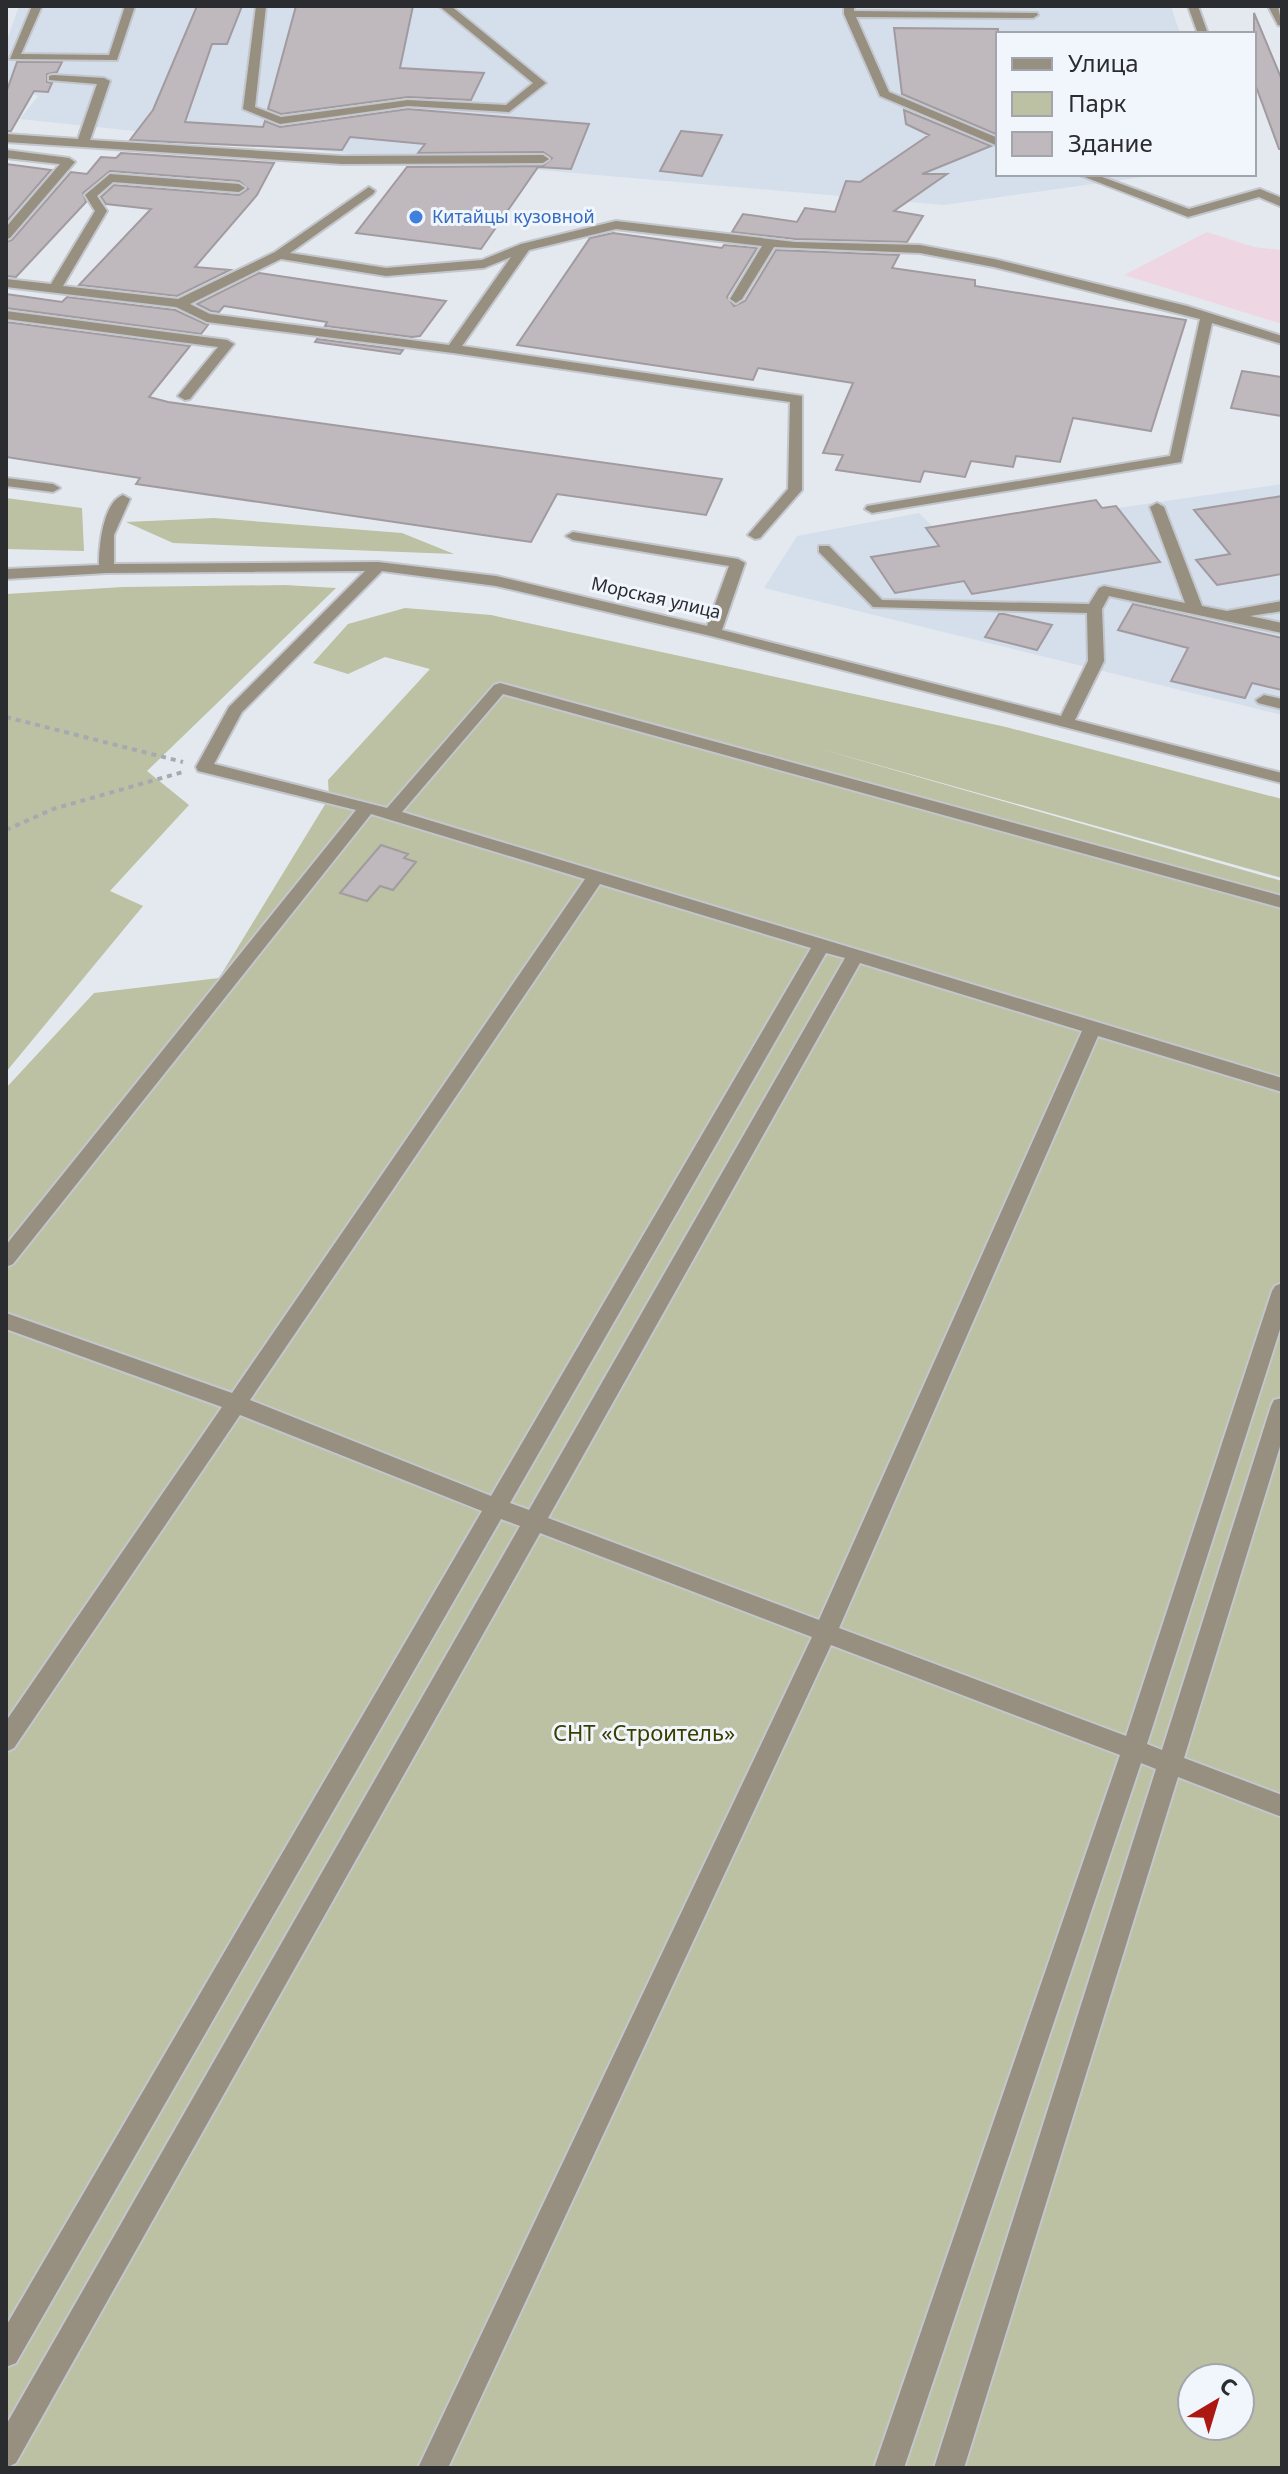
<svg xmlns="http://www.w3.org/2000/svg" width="1288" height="2474" viewBox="0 0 1288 2474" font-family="'Noto Sans',sans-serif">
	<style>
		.commercial { fill: #eed7e3 }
		.built { fill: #d5deeb }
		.green { fill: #bbc1a2; fill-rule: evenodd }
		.building { fill: #bfb9be; stroke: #a19ba0; stroke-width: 2 }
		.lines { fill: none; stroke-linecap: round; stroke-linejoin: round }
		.minor-casing { stroke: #c3c7cd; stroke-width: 4 }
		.path { stroke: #a6aab0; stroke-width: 4; stroke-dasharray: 5 5; stroke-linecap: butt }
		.minor { fill: #978f80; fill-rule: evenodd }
		.shop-dot { fill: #3f7fe0; stroke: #f1f6fd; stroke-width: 3 }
		.labels { text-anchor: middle; stroke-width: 6; stroke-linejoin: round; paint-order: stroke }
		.far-shop-label { font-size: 18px; fill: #366cbe; stroke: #f1f6fd; text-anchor: start }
		.far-street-label { font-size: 18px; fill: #2b2c2f; stroke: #f1f6fd }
		.park-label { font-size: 22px; fill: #383f00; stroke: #f1f6fd }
	</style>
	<rect width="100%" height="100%" fill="#e4e9f0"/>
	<path class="commercial" d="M1207,232L1254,247L1282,250V324L1124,275Z"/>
	<path class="built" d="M19,6H1171L1180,34H998V174H1164L944,205L343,153L20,119L38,96L6,83V43Z
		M1282,484V715L764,588L797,536L919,513L940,534Z"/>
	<path class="green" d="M6,498L82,508L84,551L6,549Z
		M214,518L402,533L454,554L173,543L126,522Z
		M285,585L336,588L147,771L189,805L110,891L143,906L6,1072V594L123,587Z
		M405,608L491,615L1006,727L1282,799V878L810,746L1282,881V2468H6V1088L94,993L219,978L329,798L328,780L430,669L385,657L348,674L313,663L348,624ZM1192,2378H1240V2426H1192Z"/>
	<path class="building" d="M197,6H242L227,44H212L185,122L263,127L265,121L280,127L408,109L589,124L571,169L538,167L481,249L356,233L407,167L543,166L552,158L543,152L418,153L425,144L350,137L342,150L130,140L153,110Z
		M296,6H413L400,68L484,73L471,100L408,97L281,114L268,109Z
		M1254,13L1282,80V149H1279L1254,81Z
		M894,28L998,29V135L902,94Z
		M17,62H62L57,72L47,74V82L52,83L48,92L34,91L11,131H6V93Z
		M904,110L991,146L922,174H947L894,211L923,216L907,242L795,239L732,232L743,214L797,222L805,208L835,212L846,181L860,182L929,135L906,124Z
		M681,131L722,135L702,176L660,171Z
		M121,153L274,163L257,195L195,267L230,270L177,296L79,285L151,209L106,204L101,197L114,185L239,195L248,189L239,181L110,171L83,193L86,202L16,277L6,276V242L12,240L71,172L87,174L101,157L116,158Z
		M6,164L51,170L6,222Z
		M613,233L722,248L724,245L757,248L727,297L734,306L745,301L776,250L899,255L892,268L975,280V286L1186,320L1151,431L1073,418L1060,462L1016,456L1013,467L971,461L965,477L924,471L920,482L836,470L843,455L823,453L853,383L758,368L753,380L517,345L590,238Z
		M259,273L446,301L420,336L412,337L325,326L327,322L224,306L219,312L211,311L197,304Z
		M6,294L62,302L67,297L175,310L208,325L201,334L6,308Z
		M6,322L190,346L149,397L168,402L722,479L706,515L557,494L531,542L136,484L140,478L6,457Z
		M317,339L403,350L400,354L315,342Z
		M1242,371L1282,377V416L1231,408Z
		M1282,496V574L1217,585L1196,560L1230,554L1194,510Z
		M1096,500L1102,508L1116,506L1160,562L972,594L964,581L895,593L871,557L939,546L926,528Z
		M1133,604L1282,638V690L1252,683L1245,698L1171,681L1188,648L1118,630Z
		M999,614H1004L1052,625L1037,650L985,637Z
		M381,845L408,854L404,858L416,862L393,890L380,886L367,901L340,893Z"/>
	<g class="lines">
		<defs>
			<path id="minor" d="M32,6H42L21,54L109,55L125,6H135L117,60L10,59Z
				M256,6H266L255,107L281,117L408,100L506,105L533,83L439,6H451L546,83L509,112L408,106L280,124L243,109Z
				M844,6H854V11L1037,13L1038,15L1033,18L856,17L889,92L998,138V146L880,96L844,14Z
				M1188,6H1198L1208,34H1198Z
				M1268,6H1278L1282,26L1278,25Z
				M53,75L104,78L110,81L90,140L342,156L543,155L549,159L543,163L342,164L6,142V134L78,139L97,84L49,80V76Z
				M6,150L69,158L75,162L10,238L6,239V227L60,164L6,158Z
				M110,174L239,184L245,188L239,192L113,182L97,196L107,211L63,286L178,299L275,252L369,187L375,191L373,194L290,253L386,268L482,260L521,244L616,221L795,242L920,245L994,259L1187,306L1282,336V344L1212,323L1181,462L872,513L865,509L867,506L1170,456L1200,319L994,267L920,253L774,247L742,299L736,303L730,299L762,246L616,229L529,250L462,346L802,396V490L760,538L755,539L748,535L788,489L790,402L453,353L207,322L176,307L6,287V279L51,284L95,211L85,195ZM511,257L449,345L210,314L190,304L281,259L386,276L484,268Z
				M1077,174H1094L1189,209L1260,189L1282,198V207L1259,197L1188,217Z
				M6,311L227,340L234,344L190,399L185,400L178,396L218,347L6,319Z
				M6,478L53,484L60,488L53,492L6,486Z
				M123,495L130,499L114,535V564L378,562L496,576L707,626L729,566L573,540L566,536L573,532L738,559L745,563L722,630L1061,716L1088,661L1087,613L873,607L819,552V546H829L882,600L1089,604L1099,588L1104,586L1185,603L1150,507L1157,503L1164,507L1202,606L1227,611L1282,601V611L1250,616L1282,623V633L1109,596L1102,609L1104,661L1075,720L1282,773V783L711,636L496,586L382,571L242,712L214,764L387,808L494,685L500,683L1282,896V908L503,694L402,812L1282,1078V1092L1098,1036L839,1628L1126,1736L1272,1291L1275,1286L1282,1283V1323L1147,1744L1162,1750L1271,1406L1274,1400L1282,1398V1440L1184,1758L1282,1795V1817L1178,1777L964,2468H934L1156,1769L1141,1763L904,2468H874L1120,1755L831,1645L448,2468H418L812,1637L540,1533L16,2463L6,2468V2425L520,1526L501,1519L16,2363L6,2367V2326L482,1511L240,1415L14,1748L6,1752V1721L222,1407L6,1329V1313L232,1393L585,879L371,814L13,1264L6,1267V1245L356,810L198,771L196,767L229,707L365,571L106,573L6,579V569L99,565C99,546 103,502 123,495ZM600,884L811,948L491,1496L250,1400ZM826,953L845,958L529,1510L510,1503ZM860,963L1082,1031L819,1620L548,1518Z
				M1264,695L1282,699V709L1258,703L1256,700Z"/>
		</defs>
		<use href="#minor" class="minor-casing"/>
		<path class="path" d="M6,717L183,762
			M6,830L53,809L183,772"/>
		<use href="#minor" class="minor"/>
	</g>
	<circle class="shop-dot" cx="416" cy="217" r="8"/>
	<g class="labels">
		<g class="far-shop-label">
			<text x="432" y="223">Китайцы кузовной</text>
		</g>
		<g class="far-street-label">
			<text transform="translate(656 598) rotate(13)" y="6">Морская улица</text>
		</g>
		<g class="park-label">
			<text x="644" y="1741">СНТ «Строитель»</text>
		</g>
	</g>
	<rect width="1288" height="2474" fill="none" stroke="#2b2c2f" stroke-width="16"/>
	<rect x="996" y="32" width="260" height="144" fill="#f1f6fd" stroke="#a2a5ab" stroke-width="2"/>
	<rect x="1012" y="58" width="40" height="12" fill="#978f80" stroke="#a2a5ab" stroke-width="2"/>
	<text x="1068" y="72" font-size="24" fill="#2b2c2f">Улица</text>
	<rect x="1012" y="92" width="40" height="24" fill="#bbc1a2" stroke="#a2a5ab" stroke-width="2"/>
	<text x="1068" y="112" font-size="24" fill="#2b2c2f">Парк</text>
	<rect x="1012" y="132" width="40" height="24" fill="#bfb9be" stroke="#a2a5ab" stroke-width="2"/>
	<text x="1068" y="152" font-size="24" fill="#2b2c2f">Здание</text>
	<g transform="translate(1216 2402) rotate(38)"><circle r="38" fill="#f1f6fd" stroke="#a2a5ab" stroke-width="2"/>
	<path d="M0-6L14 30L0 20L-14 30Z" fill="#ab1912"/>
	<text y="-12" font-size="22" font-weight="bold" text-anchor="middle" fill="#2b2c2f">С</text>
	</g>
</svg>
